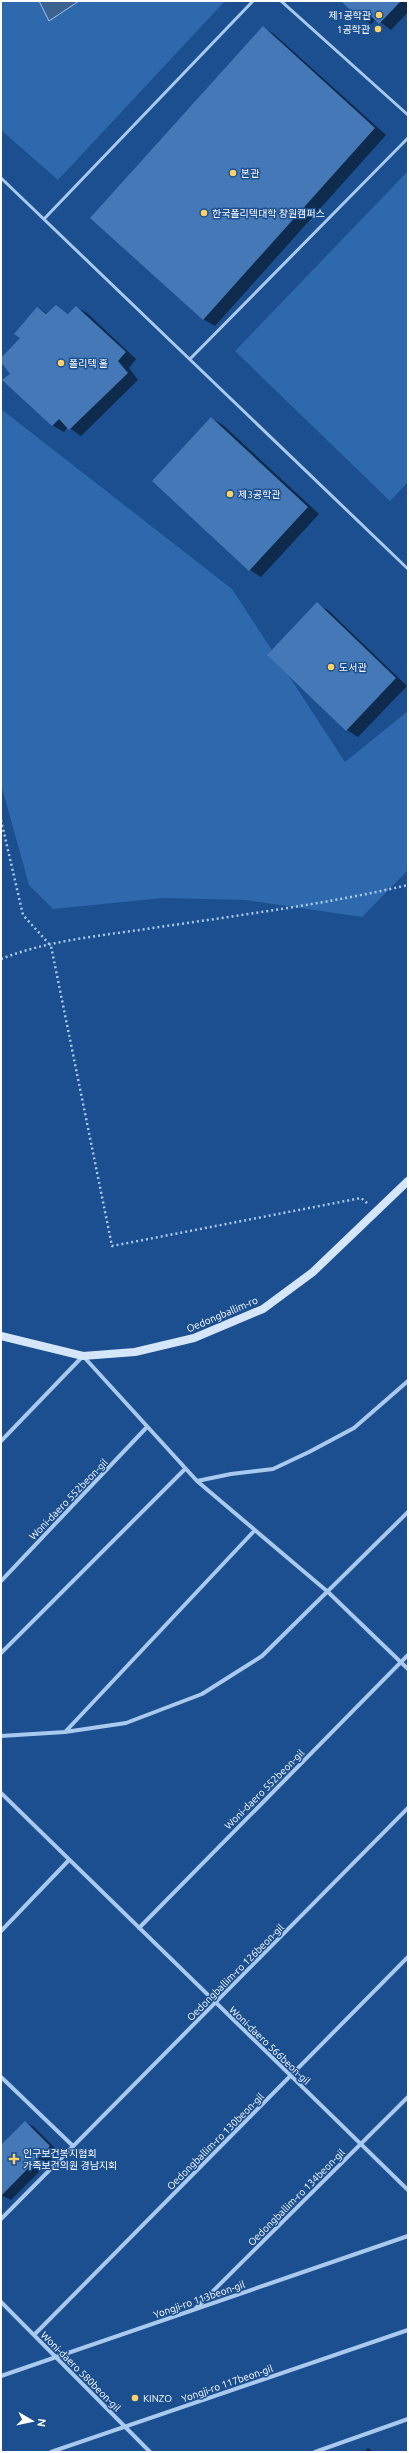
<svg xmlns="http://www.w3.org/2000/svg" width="409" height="2453" viewBox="0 0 409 2453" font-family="Ubuntu,'Noto Sans KR',sans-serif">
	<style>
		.green { fill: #2e69ad }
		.water { fill: #3c6290; stroke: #9cc4f0 }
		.shadow { fill: #0007 }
		.building { fill: #4478b7 }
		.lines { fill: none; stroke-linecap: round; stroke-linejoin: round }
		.path { stroke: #a9c9ee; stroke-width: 2.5; stroke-dasharray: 2 3; stroke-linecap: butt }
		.lane { stroke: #a9c9ee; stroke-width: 3 }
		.street { stroke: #a9c9ee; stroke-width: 4 }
		.secondary { stroke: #d6e6fa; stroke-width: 8 }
		.poi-dot { fill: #ffd166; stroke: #1b4f8f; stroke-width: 1.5 }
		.labels { text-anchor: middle; stroke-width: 3; stroke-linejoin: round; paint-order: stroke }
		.poi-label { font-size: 10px; fill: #fff; stroke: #1b4f8f; text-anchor: start }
		.street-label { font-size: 10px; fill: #fff; stroke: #1b4f8f }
	</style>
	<rect width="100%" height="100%" fill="#1b4f8f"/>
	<path class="green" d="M1,1H225L58,180L1,130Z
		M408,171V482L390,501L235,351Z
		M1,409L232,589L345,762L408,711V870L362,917L245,900L163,898L53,909L29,885L1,784Z"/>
	<path class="water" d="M39,1H79L49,21Z"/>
	<path class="shadow" d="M342,1H408V12L391,30L376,19L371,24L360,18Z
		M263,27L274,34L386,135L215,326L203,319Z
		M56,306L69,314L76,307L87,313L136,359L129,368L138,380L81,436L68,427L64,432L52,425L1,361L21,338L38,308L48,314Z
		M211,418L223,425L319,514L261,577L250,570L153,481Z
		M317,604L328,610L407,686L358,737L347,730Z
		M25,2122L34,2127L59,2152L11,2200L1,2195V2146Z
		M368,2448L374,2452H364Z"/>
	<path class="building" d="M341,1H401L379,24L366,11L359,18Z
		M263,26L375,128L203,320L90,218Z
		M56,305L68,314L76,306L126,352L118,361L128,373L69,430L59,419L52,426L2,380L10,374L1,362V358L20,338L14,334L37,307L46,314Z
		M211,417L308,507L249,571L152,481Z
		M317,602L396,678L346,731L267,655Z
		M25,2121L50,2146L1,2196V2145Z"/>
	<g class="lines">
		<path class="path" d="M1,820L23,915L51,946L112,1246L361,1198L367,1203
			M1,959C46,941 98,936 146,929C233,916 322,905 408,885"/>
		<path class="lane" d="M281,1L408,115
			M1,178L408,569
			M44,219L253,1
			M190,359L408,138"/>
		<path class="street" d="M1,1441L83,1356L197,1481L328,1592L408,1669
			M197,1481L231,1474L273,1469L309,1452L354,1428L408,1381
			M1,1581L147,1427
			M1,1653L185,1469
			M66,1731L255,1530
			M1,1736L65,1732L126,1723L202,1694L262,1656L408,1512
			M1,1793L408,2190
			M139,1928L408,1655
			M1,1931L69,1860
			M1,2077L73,2146
			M1,2219L408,1808
			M1,2302L150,2452
			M196,2308L408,2097
			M34,2335L408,1957
			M1,2376L408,2236
			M51,2452L408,2330
			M315,2452L408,2419"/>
		<path class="secondary" d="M1,1336L83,1356L135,1352L194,1338L263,1309L313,1272L408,1181"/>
	</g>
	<g class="poi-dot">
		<circle cx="379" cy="15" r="4"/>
		<circle cx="378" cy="29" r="4"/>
		<circle cx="233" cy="173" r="4"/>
		<circle cx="204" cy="213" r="4"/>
		<circle cx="61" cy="363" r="4"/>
		<circle cx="230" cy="494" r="4"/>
		<circle cx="331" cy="667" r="4"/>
		<path d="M12 2153h4v4h4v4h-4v4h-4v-4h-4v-4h4z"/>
		<circle cx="135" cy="2398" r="4"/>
	</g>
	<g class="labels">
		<g class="poi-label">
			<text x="371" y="19" text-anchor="end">제1공학관</text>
			<text x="370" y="33" text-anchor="end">1공학관</text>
			<text x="241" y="177">본관</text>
			<text x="212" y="217">한국폴리텍대학 창원캠퍼스</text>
			<text x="69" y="367">폴리텍 홀</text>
			<text x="238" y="498">제3공학관</text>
			<text x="339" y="671">도서관</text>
			<text x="23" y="2157">인구보건복지협회<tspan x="23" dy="12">가족보건의원 경남지회</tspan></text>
			<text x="143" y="2402">KINZO</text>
		</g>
		<g class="street-label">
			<text transform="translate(222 1314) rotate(-23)" y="4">Oedongballim-ro</text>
			<text transform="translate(68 1499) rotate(-46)" y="4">Woni-daero 552beon-gil</text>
			<text transform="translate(264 1789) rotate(-45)" y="4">Woni-daero 552beon-gil</text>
			<text transform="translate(235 1972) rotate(-45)" y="4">Oedongballim-ro 126beon-gil</text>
			<text transform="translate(270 2045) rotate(44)" y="4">Woni-daero 566beon-gil</text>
			<text transform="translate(215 2141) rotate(-45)" y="4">Oedongballim-ro 130beon-gil</text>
			<text transform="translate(296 2197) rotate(-45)" y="4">Oedongballim-ro 134beon-gil</text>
			<text transform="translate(199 2299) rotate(-19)" y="4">Yongji-ro 113beon-gil</text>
			<text transform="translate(81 2371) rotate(45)" y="4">Woni-daero 580beon-gil</text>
			<text transform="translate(227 2383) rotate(-19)" y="4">Yongji-ro 117beon-gil</text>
		</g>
	</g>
	<rect width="409" height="2453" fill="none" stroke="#ffffff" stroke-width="4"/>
	<g transform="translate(32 2421) rotate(99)" stroke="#1b4f8f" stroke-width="3" paint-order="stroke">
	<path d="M0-3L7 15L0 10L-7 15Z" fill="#ffffff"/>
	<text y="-6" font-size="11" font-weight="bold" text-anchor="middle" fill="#ffffff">N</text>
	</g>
</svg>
